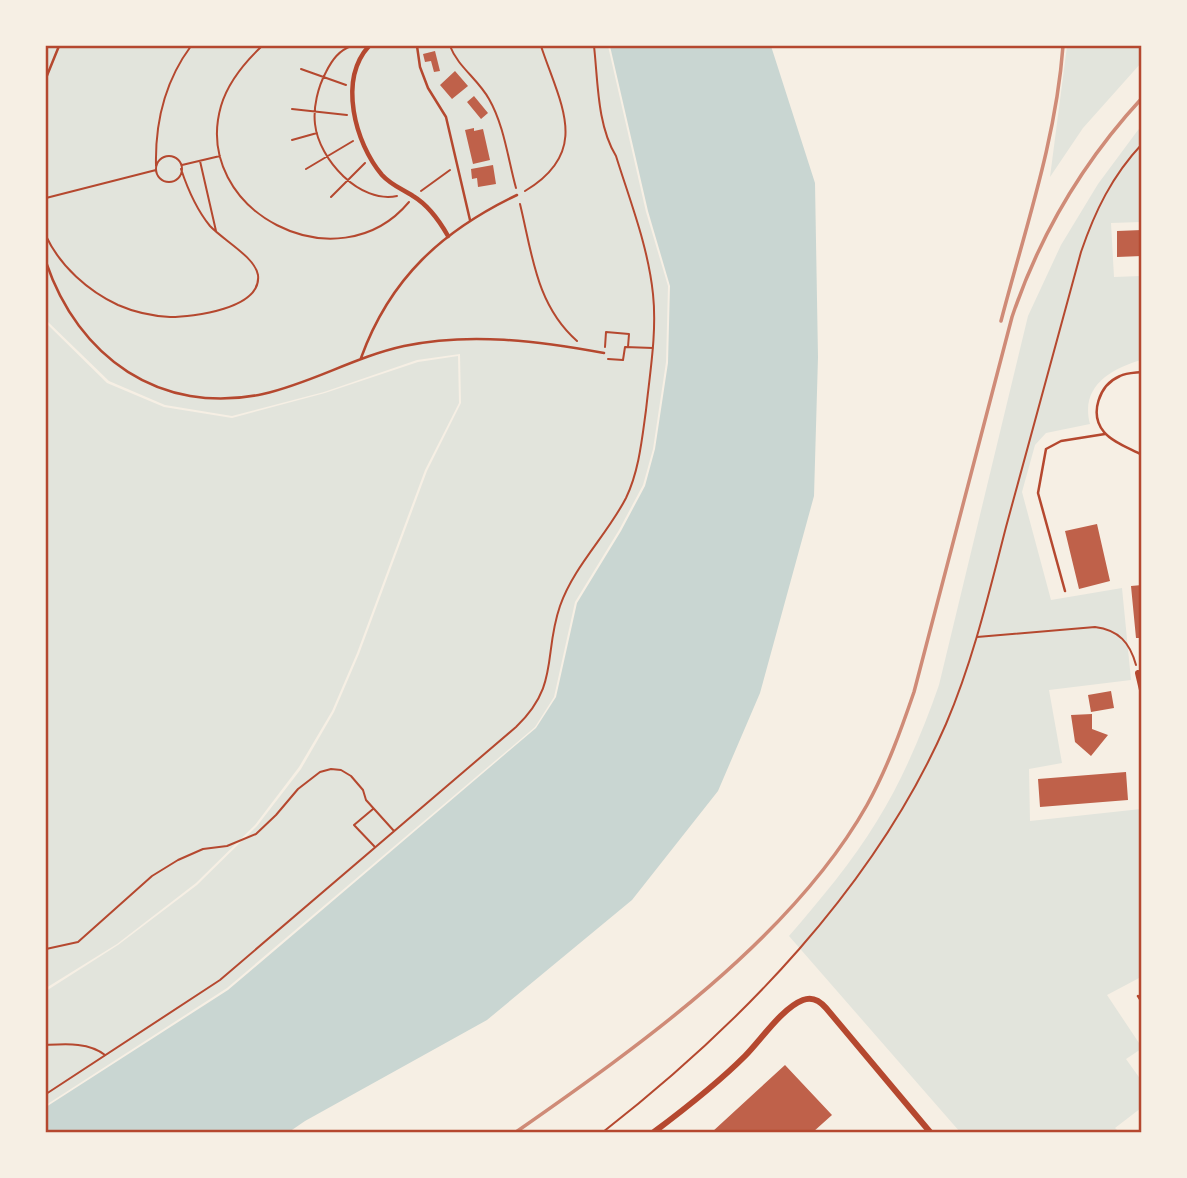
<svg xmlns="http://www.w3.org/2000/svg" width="1187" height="1178" viewBox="0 0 1187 1178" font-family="'Exo 2',sans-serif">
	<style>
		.green { fill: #e2e4dc }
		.water { fill: #c9d6d2 }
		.building { fill: #bf614a }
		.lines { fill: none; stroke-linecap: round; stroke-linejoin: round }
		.path { stroke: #b5482f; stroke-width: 2 }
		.service { stroke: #b5482f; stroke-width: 2.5 }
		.pedestrian { stroke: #b5482f; stroke-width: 4.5 }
		.minor { stroke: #b5482f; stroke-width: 6 }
		.rail { stroke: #cf8b77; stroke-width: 3.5 }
		.neatline { fill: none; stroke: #b5482f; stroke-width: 2.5 }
	</style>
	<rect width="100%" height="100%" fill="#f6efe4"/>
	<path class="green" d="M46,46H608L646,212L668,286L666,362L653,449L643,485L619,530L575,602L554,697L535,727L227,988L46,1105V991L118,945L197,885L257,826L301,769L334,712L359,654L427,471L461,403L460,354L417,360L324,392L232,416L165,405L109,381L46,320Z
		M1067,46H1141V63L1083,128L1050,177Z
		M1141,126V222L1111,223L1114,277L1141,276V360C1110,369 1080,387 1090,424L1046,433L1035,445L1022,492L1051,600L1122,588L1131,680L1049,690L1062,763L1029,769L1030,821L1141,809V977L1107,995L1141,1046V1049L1126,1059L1141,1080V1108L1115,1128L1119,1132H960L789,936C820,900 852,862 877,821C903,779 923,731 939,685L1028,316L1061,245L1098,184Z
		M46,323L107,383L164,407L232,418L325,393L418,362L458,356L459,403L425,470L357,653L332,711L299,767L255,825L196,883L117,944L46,988Z"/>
	<path class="water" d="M610,46H771L815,183L818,357L814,496L760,693L718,791L632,900L487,1020L305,1121L289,1132H46V1107L228,990L536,728L556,697L577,603L621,531L645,486L655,449L668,363L670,286L648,211Z"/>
	<path class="building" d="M435,51L440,71L434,72L431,61L425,62L423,54Z
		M455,71L468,86L452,99L440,85Z
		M474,96L488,113L481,119L467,102Z
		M474,128V131L483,129L490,160L473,164L465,130Z
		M493,165L496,184L478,187L477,178L472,179L471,169Z
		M1142,230V256L1117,257V231Z
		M1097,524L1110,581L1079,589L1065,531Z
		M1142,585V638H1136L1131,586Z
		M1111,691L1114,708L1091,712L1088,695Z
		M1092,714V729L1108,735L1091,756L1075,742L1071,715Z
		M1126,772L1128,800L1040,807L1038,779Z
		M785,1065L832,1115L813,1132H712Z"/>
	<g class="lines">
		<path class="path" d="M262,46C244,63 228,82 221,106C191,211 338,287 409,202
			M352,46C339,50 332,60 326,72C318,87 313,107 315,124C319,160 360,204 397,196
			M450,46C458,67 478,79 489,99C504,125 508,159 516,188
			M301,69L346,85
			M292,109L347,115
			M292,140L317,133
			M156 169a13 13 0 1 1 26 0a13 13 0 1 1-26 0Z
			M200,161L216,231
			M182,165L220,156
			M156,166C155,122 165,81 191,46
			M306,169L353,141
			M421,191L450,170
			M525,191C592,151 560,104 541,46
			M331,197L365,163
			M46,198L156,170
			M520,204C532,253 536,305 577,341
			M46,236C60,266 88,291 118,305C134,312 152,316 170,317C192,317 262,309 258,275C255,257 223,240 210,226C196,209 188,190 181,169
			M605,347L606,332L629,334L628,347
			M608,359L623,360L625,347L653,348
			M977,637L1095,627C1119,630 1130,643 1136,665
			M373,809L354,825L374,846
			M46,949L78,942L152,876L178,860L203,849L227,846L256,834L276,815L298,789L320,772L331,769L341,770L351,776L363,790L366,800L394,831
			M46,1045C65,1044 89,1042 105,1055
			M46,1094L220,980L516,727C560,685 543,655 560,606C574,566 607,535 626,498C639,471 642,439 646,410C650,372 657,332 653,294C648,246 630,201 616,156C597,125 598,81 594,46
			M603,1132C740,1025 875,887 946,724C973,661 989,593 1006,527C1031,436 1056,344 1081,252C1095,211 1112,176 1142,144"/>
		<path class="service" d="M417,46L420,67L428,88L446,117L470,220
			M46,78L59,46
			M46,262C78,357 160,416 263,394C312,383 354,357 404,346C470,332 538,341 604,353
			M361,358C390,278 442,231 517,195
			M1142,372C1134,373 1126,373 1120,376C1099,385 1089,414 1104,432C1112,442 1129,448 1142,455
			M1065,591L1038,493L1046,449L1061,441L1105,434
			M1138,996L1142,1002"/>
		<path class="pedestrian" d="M369,46C338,80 355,143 382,175C391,185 402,189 413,196C428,205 439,220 448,236"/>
		<path class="minor" d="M1138,673L1142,690
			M654,1132C686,1108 717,1084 745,1056C761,1040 782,1008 803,1000C813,996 820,1001 826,1008L930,1132"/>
		<path class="rail" d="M1001,321C1025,229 1056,140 1063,46
			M516,1132C639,1046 792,938 867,805C887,769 901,730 914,692L1012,317C1040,234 1082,163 1142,98"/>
	</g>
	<rect width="1187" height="1178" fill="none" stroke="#f6efe4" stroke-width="94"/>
	<rect x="47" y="47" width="1093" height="1084" class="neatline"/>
</svg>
